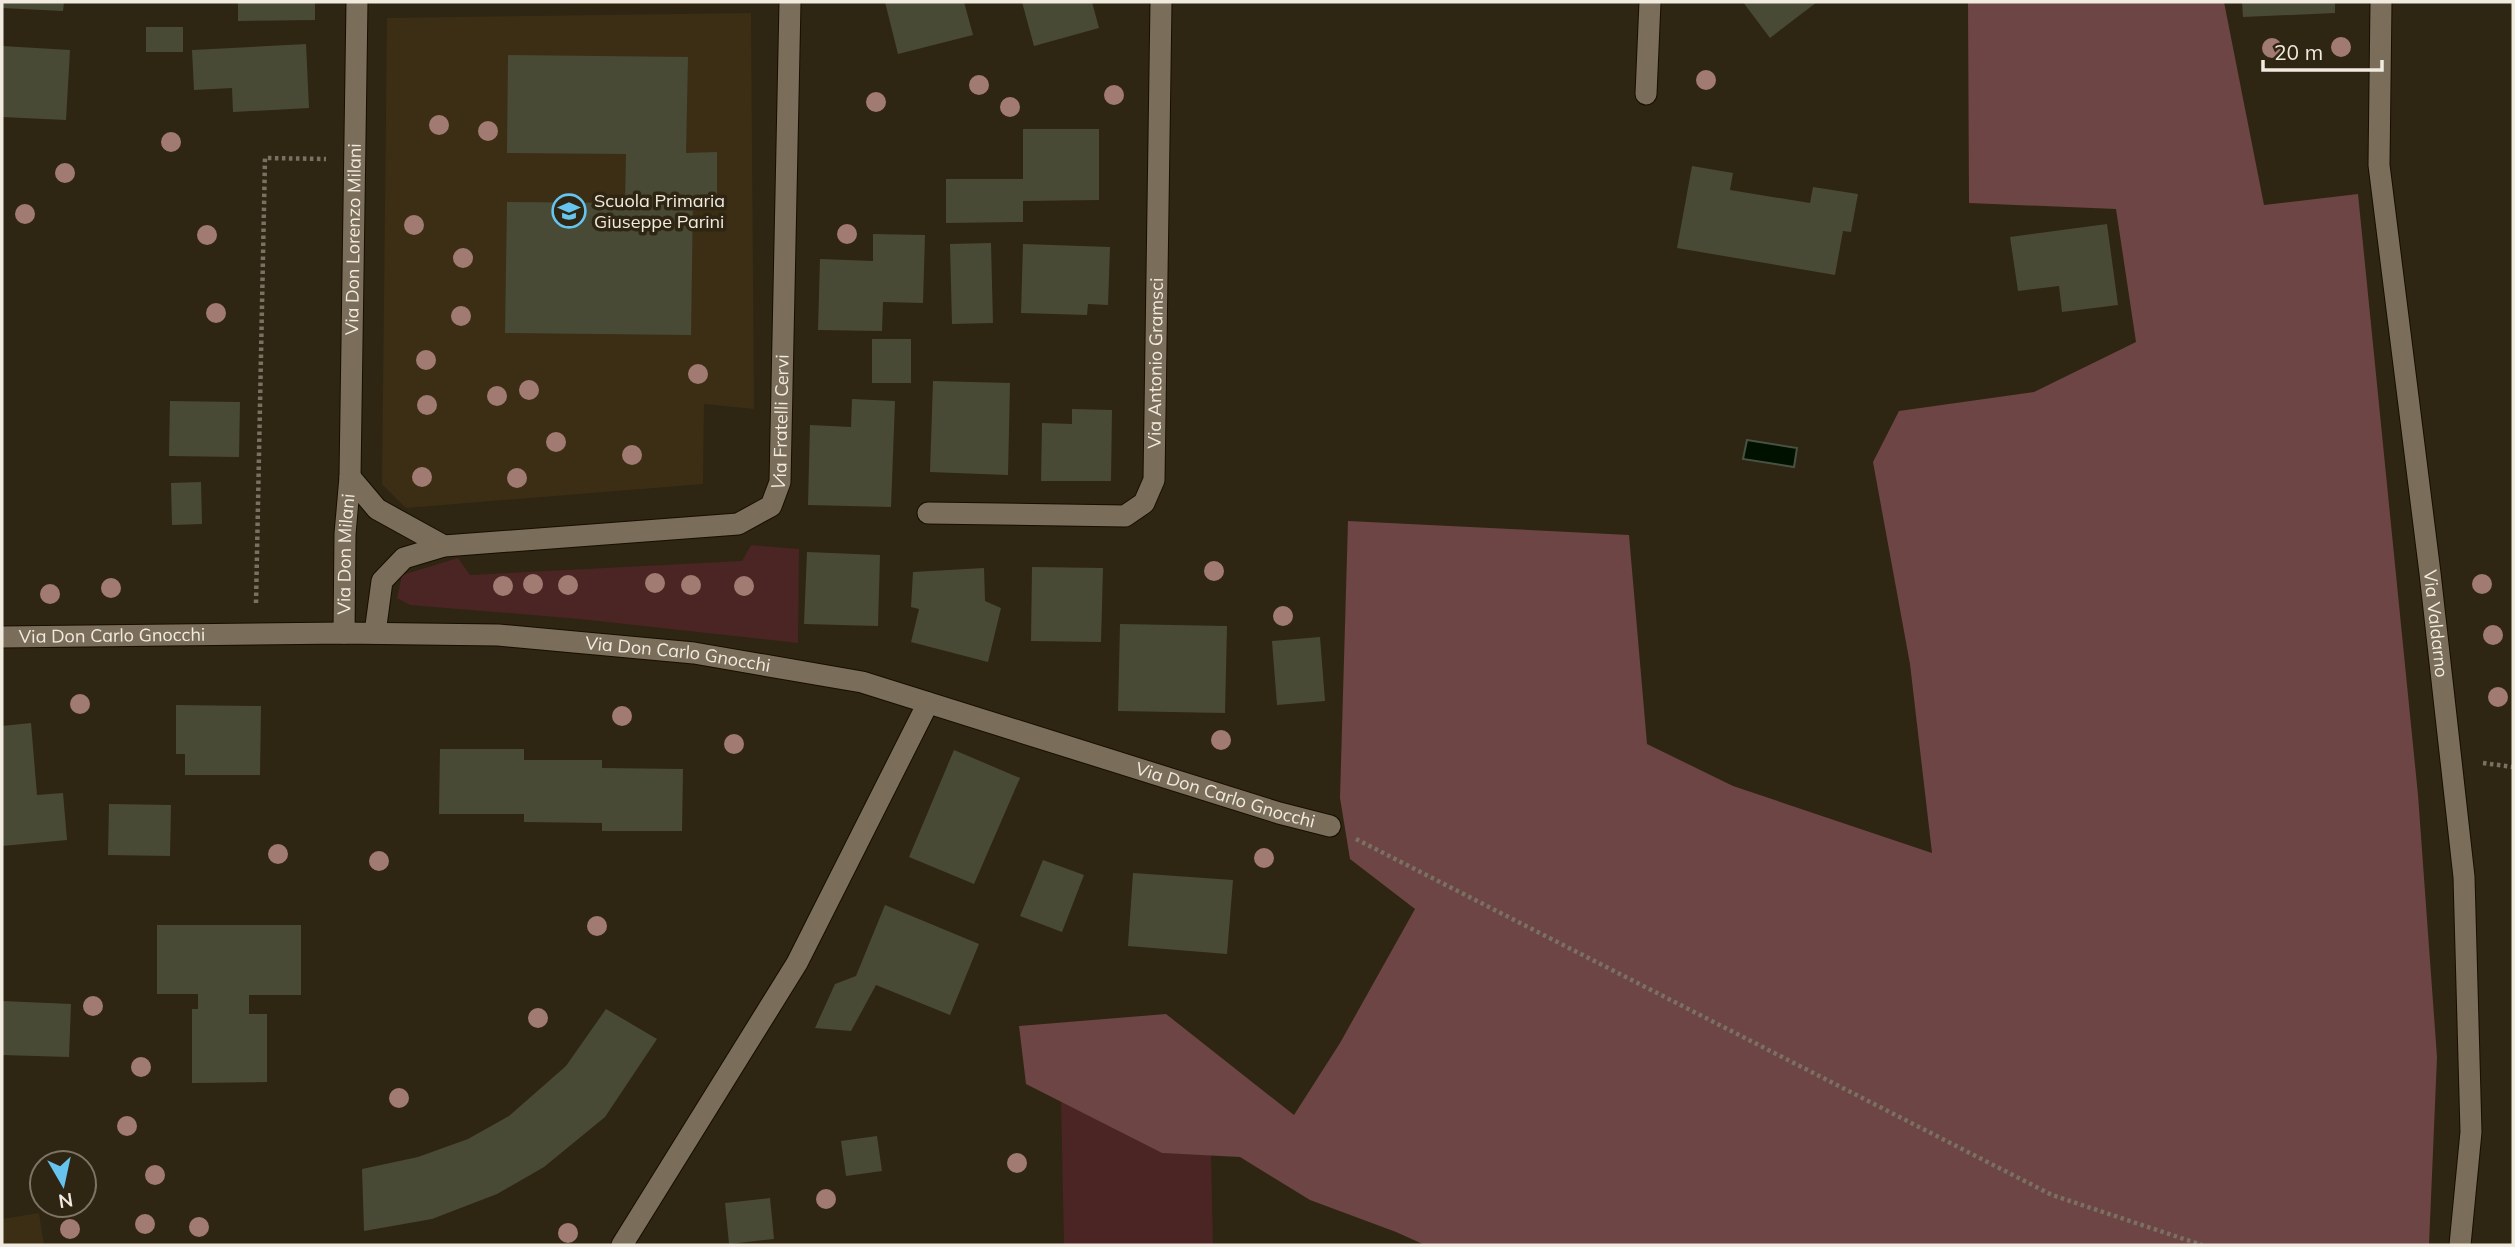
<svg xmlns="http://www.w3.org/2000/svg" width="2515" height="1247" viewBox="0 0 2515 1247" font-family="Mulish,sans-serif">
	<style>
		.built { fill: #3b2e15 }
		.green { fill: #4a2524 }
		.forest { fill: #6d4544 }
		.water { fill: #010; stroke: #485243; stroke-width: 2 }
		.building { fill: #484a35 }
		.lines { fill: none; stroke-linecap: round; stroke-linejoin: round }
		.minor-casing { stroke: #170e01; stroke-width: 23 }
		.path { stroke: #7a7162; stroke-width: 4.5; stroke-dasharray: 3.5 3.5; stroke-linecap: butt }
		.minor { stroke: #7a6e5a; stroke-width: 21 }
		.tree { fill: #a17b72 }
		.labels { text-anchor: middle; stroke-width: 7; stroke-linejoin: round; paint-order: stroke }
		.poi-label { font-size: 18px; fill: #f1eadf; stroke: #2f2513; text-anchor: start }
		.street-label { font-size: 18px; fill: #f1eadf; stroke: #2f2513 }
	</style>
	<rect width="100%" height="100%" fill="#2f2513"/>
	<path class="built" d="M751,13L754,409L704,404L703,484L406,508L382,484L387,18Z
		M39,1213L44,1245H2V1219Z"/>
	<path class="green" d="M751,545L799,549L798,643L580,619L410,605L397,598L402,575L458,558L470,575L742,561Z
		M1061,1101L1162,1153L1211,1155L1213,1245H1064Z"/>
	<path class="forest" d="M1968,2H2224L2264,205L2358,194L2418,795L2437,1057L2429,1245H1425L1396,1232L1310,1200L1240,1157L1162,1153L1026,1084L1019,1026L1166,1014L1294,1115L1340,1043L1415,909L1350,859L1340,798L1348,521L1629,535L1647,744L1733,786L1932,853L1910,664L1873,462L1899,411L2034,392L2136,342L2116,209L1969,203Z"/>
	<path class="water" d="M1747,440L1797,448L1794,467L1743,459Z"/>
	<path class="building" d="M2,2H64L63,11L2,8Z
		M238,2H315V20L238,21Z
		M885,2H964L973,35L898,54Z
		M1022,2H1092L1099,28L1034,46Z
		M1743,2H1817L1770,38Z
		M2242,2H2335V13L2243,17Z
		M146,27H183V52H146Z
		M306,44L309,108L233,112L232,88L194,90L192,50Z
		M2,46L70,50L66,120L2,117Z
		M508,55L688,57L686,153L717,152V197L693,196L691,335L505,333L507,202L625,203L626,154L507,153Z
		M1023,129H1099V200L1023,201V222L946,223V179H1023Z
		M1692,166L1733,173L1730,190L1810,203L1813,187L1858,194L1851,232L1843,231L1835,275L1677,248Z
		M2107,224L2118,305L2062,312L2059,286L2018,291L2010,237Z
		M873,234L925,235L923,303L883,302L882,331L818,330L820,259L873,261Z
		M991,243L993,323L952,324L950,244Z
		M1023,244L1110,247L1108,305L1088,304L1087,315L1021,313Z
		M872,339H911V383H872Z
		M933,381L1010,383L1008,475L930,472Z
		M852,399L895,401L891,507L808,505L810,425L851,427Z
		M170,401L240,402L239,457L169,456Z
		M1072,409L1112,410L1111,481H1041L1042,423L1072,424Z
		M201,482L202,524L172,525L171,483Z
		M807,552L880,555L878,626L804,624Z
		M1032,567L1103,568L1101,642L1031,641Z
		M984,568L985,601L1001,608L988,662L911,642L919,609L911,607L913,572Z
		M1120,624L1227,626L1225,713L1118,711Z
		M1320,637L1325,701L1277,705L1272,641Z
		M176,705L261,706L260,775H185V754H176Z
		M31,723L37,795L63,793L67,840L2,846V726Z
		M440,749H524V760H602V768L683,769L682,831H602V823L524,822V814H439Z
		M954,750L1020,778L974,884L909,857Z
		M109,804L171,805L170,856L108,855Z
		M1043,860L1084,875L1062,932L1020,916Z
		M1133,873L1233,880L1227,954L1128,946Z
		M885,905L979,944L950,1015L876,985L851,1031L815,1028L835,984L856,976Z
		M157,925H301V995H249V1014H267V1082L192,1083V1009H198V994H157Z
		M2,1001L71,1004L69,1057L2,1055Z
		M606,1009L657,1039L605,1117L544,1167L497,1194L432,1219L364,1231L362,1169L418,1157L468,1139L509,1116L566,1066Z
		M877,1136L882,1171L846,1176L841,1141Z
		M770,1198L774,1239L729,1244L725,1203Z"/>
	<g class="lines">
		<defs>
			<g id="minor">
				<path id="s1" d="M2381,2L2379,165L2430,573L2464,877L2471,1132L2460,1245"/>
				<path d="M1646,94L1650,2"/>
				<path d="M350,477L377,509L444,546"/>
				<path id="s2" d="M928,513L1125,516L1144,503L1154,480L1161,2"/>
				<path id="s3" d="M344,633L345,534L350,477L357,2"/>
				<path id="s4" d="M375,633L382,581L404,558L444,546L738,524L771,506L780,482L790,2"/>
				<path id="s5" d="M2,637L344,633L498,635L694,653L862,682L1279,813L1330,826"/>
				<path d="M622,1245L797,963L928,703"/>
			</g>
		</defs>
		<use href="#minor" class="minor-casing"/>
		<path class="path" d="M256,603L265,158L326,159
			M2483,763L2513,767
			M1356,839L2052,1195L2202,1245"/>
		<use href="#minor" class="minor"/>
	</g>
	<g class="tree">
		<circle cx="2341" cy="47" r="10"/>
		<circle cx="2272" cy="48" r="10"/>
		<circle cx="1706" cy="80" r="10"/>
		<circle cx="979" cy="85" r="10"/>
		<circle cx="1114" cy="95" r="10"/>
		<circle cx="876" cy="102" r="10"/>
		<circle cx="1010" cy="107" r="10"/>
		<circle cx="439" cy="125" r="10"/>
		<circle cx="488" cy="131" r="10"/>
		<circle cx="171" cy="142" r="10"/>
		<circle cx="65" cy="173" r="10"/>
		<circle cx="25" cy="214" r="10"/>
		<circle cx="414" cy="225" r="10"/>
		<circle cx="847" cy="234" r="10"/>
		<circle cx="207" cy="235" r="10"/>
		<circle cx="463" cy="258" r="10"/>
		<circle cx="216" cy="313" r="10"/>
		<circle cx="461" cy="316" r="10"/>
		<circle cx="426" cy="360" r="10"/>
		<circle cx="698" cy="374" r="10"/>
		<circle cx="529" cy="390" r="10"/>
		<circle cx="497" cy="396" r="10"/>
		<circle cx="427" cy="405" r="10"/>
		<circle cx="556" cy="442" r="10"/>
		<circle cx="632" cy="455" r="10"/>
		<circle cx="422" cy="477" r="10"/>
		<circle cx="517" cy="478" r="10"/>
		<circle cx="1214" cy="571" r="10"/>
		<circle cx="655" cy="583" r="10"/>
		<circle cx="533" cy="584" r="10"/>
		<circle cx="2482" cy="584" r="10"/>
		<circle cx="568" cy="585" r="10"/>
		<circle cx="691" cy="585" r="10"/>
		<circle cx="503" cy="586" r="10"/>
		<circle cx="744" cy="586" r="10"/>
		<circle cx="111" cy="588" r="10"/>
		<circle cx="50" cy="594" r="10"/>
		<circle cx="1283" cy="616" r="10"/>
		<circle cx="2493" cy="635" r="10"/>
		<circle cx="2498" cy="697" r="10"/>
		<circle cx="80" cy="704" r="10"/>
		<circle cx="622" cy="716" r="10"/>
		<circle cx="1221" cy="740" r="10"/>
		<circle cx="734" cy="744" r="10"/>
		<circle cx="278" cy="854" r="10"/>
		<circle cx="1264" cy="858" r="10"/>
		<circle cx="379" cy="861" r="10"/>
		<circle cx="597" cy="926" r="10"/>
		<circle cx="93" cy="1006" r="10"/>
		<circle cx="538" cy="1018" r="10"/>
		<circle cx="141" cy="1067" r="10"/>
		<circle cx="399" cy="1098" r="10"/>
		<circle cx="127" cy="1126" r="10"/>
		<circle cx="1017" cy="1163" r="10"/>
		<circle cx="155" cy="1175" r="10"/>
		<circle cx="826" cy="1199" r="10"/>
		<circle cx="145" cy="1224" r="10"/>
		<circle cx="199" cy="1227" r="10"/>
		<circle cx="70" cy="1229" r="10"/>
		<circle cx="568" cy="1233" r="10"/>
	</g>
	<defs>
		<symbol id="school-ring" viewBox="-11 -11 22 22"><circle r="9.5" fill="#2f2513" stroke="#66c4ef" stroke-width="1.5"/><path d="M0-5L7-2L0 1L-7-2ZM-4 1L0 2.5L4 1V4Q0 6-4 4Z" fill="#66c4ef"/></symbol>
	</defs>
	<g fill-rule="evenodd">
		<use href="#school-ring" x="550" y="192" width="38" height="38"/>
	</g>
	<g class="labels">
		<g class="poi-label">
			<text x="594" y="207">Scuola Primaria<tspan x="594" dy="21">Giuseppe Parini</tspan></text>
		</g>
		<g class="street-label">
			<text dy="6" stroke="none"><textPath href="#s3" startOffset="394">Via Don Lorenzo Milani</textPath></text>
			<text dy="6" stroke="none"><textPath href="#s2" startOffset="362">Via Antonio Gramsci</textPath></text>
			<text dy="6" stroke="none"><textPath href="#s4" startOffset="544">Via Fratelli Cervi</textPath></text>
			<text dy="6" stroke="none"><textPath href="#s3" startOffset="79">Via Don Milani</textPath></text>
			<text dy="6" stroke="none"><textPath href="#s1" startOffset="625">Via Valdarno</textPath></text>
			<text dy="6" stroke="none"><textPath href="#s5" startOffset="110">Via Don Carlo Gnocchi</textPath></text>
			<text dy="6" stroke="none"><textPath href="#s5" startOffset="677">Via Don Carlo Gnocchi</textPath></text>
			<text dy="6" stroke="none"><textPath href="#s5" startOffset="1244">Via Don Carlo Gnocchi</textPath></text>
		</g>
	</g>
	<rect width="2515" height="1247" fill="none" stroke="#f1eadf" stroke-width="7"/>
	<g transform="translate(63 1184) rotate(171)"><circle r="33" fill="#2f2513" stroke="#7d7465" stroke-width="2"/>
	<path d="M0-5L12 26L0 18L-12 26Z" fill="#66c4ef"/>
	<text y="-10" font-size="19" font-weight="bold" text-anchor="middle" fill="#f1eadf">N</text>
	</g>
	<path d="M2263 60v10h119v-10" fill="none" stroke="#f1eadf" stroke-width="3.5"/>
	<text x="2274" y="60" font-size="21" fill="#f1eadf" stroke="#2f2513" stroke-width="5" paint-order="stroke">20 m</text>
</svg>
